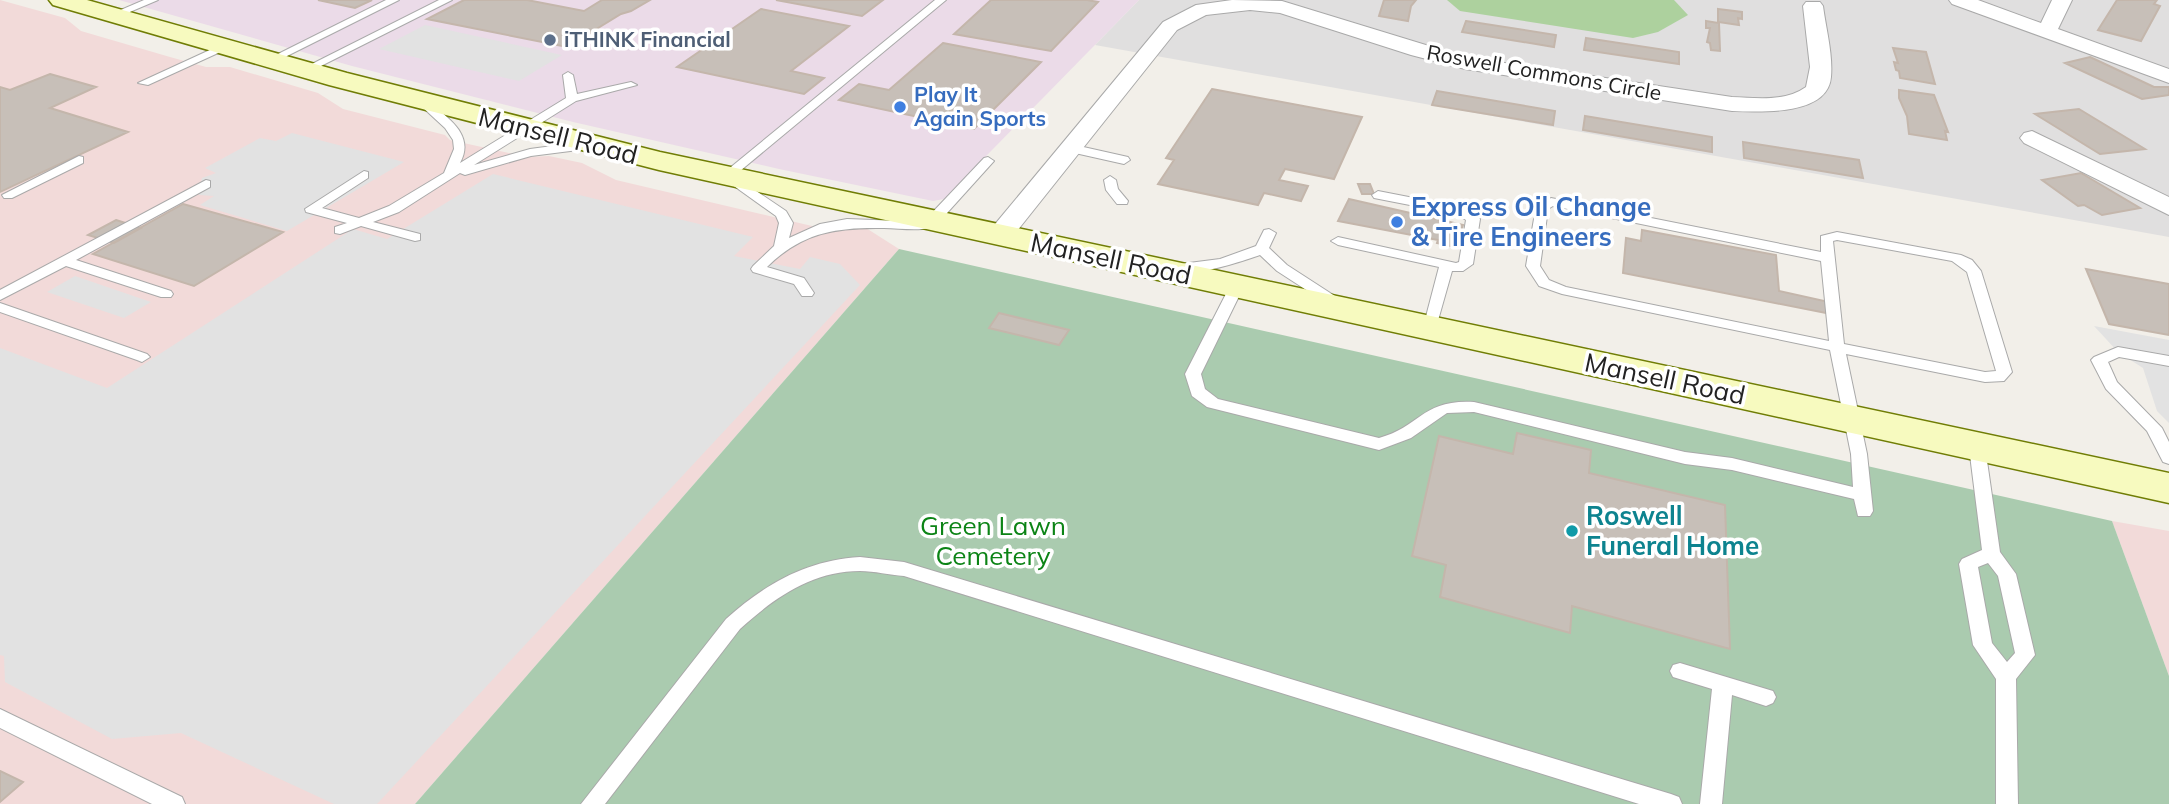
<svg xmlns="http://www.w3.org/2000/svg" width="2169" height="804" viewBox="0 0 2169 804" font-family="Mulish,sans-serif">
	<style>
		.residential { fill: #e0dfdf }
		.commercial { fill: #f2dad9 }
		.industrial { fill: #ebdbe8 }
		.forest { fill: #add19e }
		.cemetery { fill: #aacbaf }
		.parking { fill: #e2e2e2 }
		.building { fill: #c7bfb8; stroke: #c4b6ab; stroke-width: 2 }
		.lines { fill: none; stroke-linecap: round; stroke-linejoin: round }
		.lane-casing { stroke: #a9a9a9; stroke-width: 2 }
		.street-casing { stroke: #a9a9a9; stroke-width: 2 }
		.secondary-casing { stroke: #707d05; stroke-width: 3 }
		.lane { fill: #fff; fill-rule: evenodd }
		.street { fill: #fff; fill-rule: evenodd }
		.secondary { fill: #f7fabf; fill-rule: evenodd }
		.service-dot { fill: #5c6f8a; stroke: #fff; stroke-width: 2.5 }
		.shop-dot { fill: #3f7fe0; stroke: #fff; stroke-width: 2.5 }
		.culture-dot { fill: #0f9aa8; stroke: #fff; stroke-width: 2.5 }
		.labels { text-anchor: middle; stroke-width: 7; stroke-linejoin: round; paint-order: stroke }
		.far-service-label { font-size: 21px; font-weight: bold; fill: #4e5e75; stroke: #fff; text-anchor: start }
		.far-street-label { font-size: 21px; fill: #222; stroke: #fff }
		.far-shop-label { font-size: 21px; font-weight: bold; fill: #366cbe; stroke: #fff; text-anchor: start }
		.street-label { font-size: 26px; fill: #222; stroke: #fff }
		.shop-label { font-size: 26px; font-weight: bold; fill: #366cbe; stroke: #fff; text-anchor: start }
		.culture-label { font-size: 26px; font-weight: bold; fill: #0d838f; stroke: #fff; text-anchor: start }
		.park-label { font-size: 26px; fill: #0c8416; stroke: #fff }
	</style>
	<rect width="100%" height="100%" fill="#f2efe9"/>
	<path class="residential" d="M1139,0H2169V237L1095,45Z"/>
	<path class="commercial" d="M0,0L65,18L81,31L170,57L206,67H230L318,93L343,109L445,135L450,140L527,157L549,156L582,163L616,180L829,230L866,228L899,249L415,804H0Z
		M2112,521L2169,531V676Z"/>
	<path class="industrial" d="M119,0H1139L944,199L933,201L779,169L573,122L352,66Z"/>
	<path class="forest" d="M1447,0H1674L1688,15L1658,32L1633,38L1460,11Z"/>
	<path class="cemetery" d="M899,249L2112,521L2169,676V804H415Z"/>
	<path class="parking" d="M425,25L562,55L519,81L379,49Z
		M292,133L404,162L287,231L200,205L214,196L199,195L202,178L216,173L205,168L260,138L276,141Z
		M493,174L753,237L734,256L800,269L810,257L840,264L860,285L377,804H334L181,733L112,739L5,682L4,656L0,655V348L107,388L353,229L387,239Z
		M75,276L151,302L124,318L47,292Z
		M2094,326L2169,340V423L2157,411L2143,368L2118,352Z"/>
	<path class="building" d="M318,0H372L355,8Z
		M464,0H527L584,11L602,0H650L631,11L621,14L567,47L427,19Z
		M776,0H883L862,16Z
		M991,0H1087L1098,2L1051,51L954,34Z
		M1384,0H1416L1411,6L1408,21L1379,16Z
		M2117,0H2157L2154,4L2160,6L2141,41L2098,30Z
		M761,9L849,26L791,71L824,78L804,94L677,67Z
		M1718,9L1742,12V19L1738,18L1739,25L1718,22Z
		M1466,21L1556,35L1554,47L1462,32Z
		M1706,21L1719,23L1720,51L1711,50L1710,43L1707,42L1710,28H1706Z
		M1586,38L1679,52V64L1584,50Z
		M943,43L1041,62L974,129L839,100L859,84L889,90Z
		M1893,48L1926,52L1935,84L1900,78L1899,71L1896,70L1894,62L1898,63Z
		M2090,57L2154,87H2169V95L2142,99L2065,63Z
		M50,74L96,87L50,108L128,132L0,192V87L10,90Z
		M1212,89L1362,117L1334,179L1285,169L1279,180L1308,186L1301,201L1264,193L1258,205L1158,184L1174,160L1166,158Z
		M1899,90L1934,95L1948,132L1945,131L1947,140L1909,134L1907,116L1899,98Z
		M1437,91L1555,111L1553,125L1432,105Z
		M2079,109L2145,149L2100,154L2035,114Z
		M1585,116L1712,137V152L1583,130Z
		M1743,142L1859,160L1863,178L1744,158Z
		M2081,173L2140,208L2102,215L2084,205L2078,206L2042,180Z
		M1358,184H1370L1374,194H1362Z
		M1349,199L1463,225L1456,247L1437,243L1438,240L1338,221Z
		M183,204L283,232L194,286L93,254Z
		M116,220L141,228L114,243L88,235Z
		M1642,230L1776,255L1779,291L1829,302L1831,314L1623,273L1626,238L1641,241Z
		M2086,269L2169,284V335L2109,324Z
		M999,313L1069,330L1059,345L989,328Z
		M1517,433L1591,450L1589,473L1725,505L1730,649L1572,606L1570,633L1440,597L1446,565L1412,556L1439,436L1513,454Z
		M0,771L23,782L0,802Z"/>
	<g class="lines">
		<defs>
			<path id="lane" d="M144,0H158L118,17L109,15Z
				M386,0H399L275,62L266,60Z
				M439,0H452L309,72L300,70Z
				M935,0H946L734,176L786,211L793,223L789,238L820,224L847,219L928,222V217L984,158L988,157L994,161L938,223H929V228C915,231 898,228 884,228C837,227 802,232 767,267L804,278L814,293L812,296H802L794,284L753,272L751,269L753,266L774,246L779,223L776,216L720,176Z
				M225,43L230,46L229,48L148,85L138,83Z
				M568,72L573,75L577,94L631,82L637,85L576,101L474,165L530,149L590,141L596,145L594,148L531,156L465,175L460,173L399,212L373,222L420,234V240L415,241L361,226L340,234L335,233V227L347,223L306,212L305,209L364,171L368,172V178L322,208L359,218L389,206L444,173L454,149L453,140L445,128L419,104V100H427C446,117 476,134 460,163L566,98L563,75Z
				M1070,144L1128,157L1130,160L1124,164L1066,151V145Z
				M79,156L83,157V163L12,198H4L2,195Z
				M1110,176L1116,180L1118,189L1128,201L1127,204H1117L1106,190L1104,180Z
				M206,180L210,181V187L76,260L171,291L173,294L171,297H161L66,266L0,300V290Z
				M1378,191L1465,208L1480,219L1473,264L1463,271H1452L1435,331L1430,333L1423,328L1439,267L1338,245L1331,241L1338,237L1456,263L1459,262L1466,220L1456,214L1374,198L1372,195Z
				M1551,198L1821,252V236L1837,232L1961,255L1972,260L1981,271L2012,372L2004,381L1985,382L1846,354L1867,454L1873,511L1870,516H1858L1854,499L1732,470L1685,464L1474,412L1447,413L1411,438L1379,450L1207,407L1192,396L1185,374L1230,286L1237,282L1244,286L1201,374L1205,389L1218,399L1379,438C1420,427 1422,399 1474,402L1685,452L1732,458L1853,487L1851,454L1830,350L1562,294L1539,286L1526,266L1536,207ZM1553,206L1821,261L1829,341L1566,287L1549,280L1540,266L1548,209ZM1837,240L1952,261L1967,272L1996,371L1985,372L1844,344L1833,241Z
				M1269,229L1276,233L1269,248L1287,265L1341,300L1343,303L1341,306H1331L1277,271L1260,255C1243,261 1188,280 1174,268L1181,264L1220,259L1256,246L1264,230Z
				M0,303L147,354L150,357L142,362L137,360L0,312Z
				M2118,347L2169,356V366L2119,357L2108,362L2117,382L2162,428L2169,442V464L2163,462L2147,431L2106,389L2091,360L2094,357Z
				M1977,441L1985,447L2000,552L2016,574L2035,655L2016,679L2018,804H1996V679L1973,645L1959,564L1962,559L1982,550L1969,447ZM1988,563L1998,576L2015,653L2007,662L1992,643L1978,567Z
				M860,557L904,562L1671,794L1679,797L1682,804H1639L904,576C889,575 875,571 860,571C812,571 774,598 740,629L605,804H581L726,619C765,584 807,560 860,557Z
				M1680,663L1773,691L1776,697L1773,703L1766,706L1732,695L1722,804H1700L1712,689L1673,677L1670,671L1673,665Z
				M0,709L182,797L185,804H152L0,728Z"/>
			<path id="street" d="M1232,0L1282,1L1465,57L1732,97C1757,98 1785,102 1806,87L1810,67L1803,6L1806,2H1820L1823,6C1826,29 1833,54 1831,77C1828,116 1760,112 1732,111L1465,69L1411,55L1280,13L1250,10L1206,15L1177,30L1009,241L1000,243L991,241L987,235L991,229L1163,22L1196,5Z
				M1949,0H1978L2041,23L2052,0H2072L2058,29L2169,69V83L1952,4Z
				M2032,131L2169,197V215L2024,143L2020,138L2024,133Z"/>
			<path id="secondary" d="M49,0H87L347,73L660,152L2169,473V503L659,170L329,85L53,5Z"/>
		</defs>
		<use href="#lane" class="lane-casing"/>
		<use href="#street" class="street-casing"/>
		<use href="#secondary" class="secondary-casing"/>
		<use href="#lane" class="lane"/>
		<use href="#street" class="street"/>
		<use href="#secondary" class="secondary"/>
	</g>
	<circle class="service-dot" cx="550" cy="40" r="7"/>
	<g class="shop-dot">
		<circle cx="900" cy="107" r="7"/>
		<circle cx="1397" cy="222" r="7"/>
	</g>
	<circle class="culture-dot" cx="1572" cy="531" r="7"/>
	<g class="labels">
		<g class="far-service-label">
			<text x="564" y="47">iTHINK Financial</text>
		</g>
		<g class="far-street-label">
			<text transform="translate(1544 73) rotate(10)" y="7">Roswell Commons Circle</text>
		</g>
		<g class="far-shop-label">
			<text x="914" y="102">Play It<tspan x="914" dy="24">Again Sports</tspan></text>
		</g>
		<g class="street-label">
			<text transform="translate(558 136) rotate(14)" y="9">Mansell Road</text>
			<text transform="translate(1111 259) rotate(12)" y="9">Mansell Road</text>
			<text transform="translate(1665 379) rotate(12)" y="9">Mansell Road</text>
		</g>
		<g class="shop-label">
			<text x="1411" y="216">Express Oil Change<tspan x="1411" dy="30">&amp; Tire Engineers</tspan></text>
		</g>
		<g class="culture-label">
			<text x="1586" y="525">Roswell<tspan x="1586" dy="30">Funeral Home</tspan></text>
		</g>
		<g class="park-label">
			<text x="993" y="535">Green Lawn<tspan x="993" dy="30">Cemetery</tspan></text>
		</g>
	</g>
</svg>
